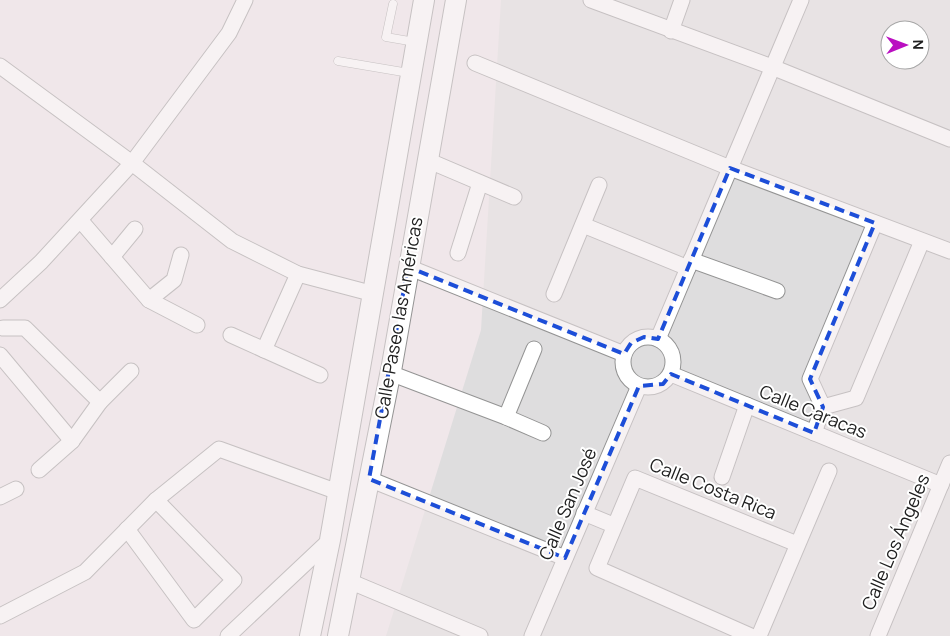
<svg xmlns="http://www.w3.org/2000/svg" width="950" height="636" font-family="Manrope,sans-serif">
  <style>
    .residential { fill: #deddde; fill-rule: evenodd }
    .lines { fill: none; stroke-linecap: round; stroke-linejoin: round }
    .service-casing { stroke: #949494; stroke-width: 9 }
    .minor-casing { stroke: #949494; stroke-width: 17 }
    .tertiary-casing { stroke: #949494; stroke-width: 22 }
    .service { stroke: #fff; stroke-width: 8 }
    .minor { stroke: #fff; stroke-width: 15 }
    .tertiary { stroke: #fff; stroke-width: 20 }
    .marked { fill: none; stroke: #1d4ed8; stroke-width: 4; stroke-dasharray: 10 6; stroke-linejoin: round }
    .labels { text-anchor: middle; stroke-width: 4; stroke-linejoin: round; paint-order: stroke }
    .street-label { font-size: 18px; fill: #202020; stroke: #fff }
  </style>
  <rect width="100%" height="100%" fill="#f0e7ea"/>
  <path class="residential" d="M501,0H950V636H386L481,330ZM890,30H920V60H890Z"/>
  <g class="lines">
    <defs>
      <g id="service">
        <path d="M393,4L386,37L415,42"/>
        <path d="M338,61L409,73"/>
      </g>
      <g id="minor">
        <path d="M591,0L772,67L950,139"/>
        <path d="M671,31L682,0"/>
        <path d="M475,63L730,168L950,251"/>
        <path d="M0,66L132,163L232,241L298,274L374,294"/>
        <path d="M427,160L514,197"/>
        <path d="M81,221L149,300L197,325"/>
        <path d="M583,225L688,268"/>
        <path d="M458,253L480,183"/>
        <path d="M112,257L135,229"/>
        <path d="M691,260L777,291"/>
        <path d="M408,267L624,354"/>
        <path d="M554,294L599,185"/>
        <path d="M0,300L41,262L132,163L229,33L245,0"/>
        <path d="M149,300L174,280L181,255"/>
        <path d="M3,328H25L100,402"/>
        <path d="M231,335L320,375"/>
        <circle cx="648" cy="362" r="25"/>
        <path d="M658,339L801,0"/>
        <path d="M264,350L298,274"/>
        <path d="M0,355L72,441"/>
        <path d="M390,373L506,417L543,433"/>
        <path d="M671,374L941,485"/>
        <path d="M823,407L856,398L922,241"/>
        <path d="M506,417L534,349"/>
        <path d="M814,433L823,407L810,379L875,223"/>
        <path d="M39,470L72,441L100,402L131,371"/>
        <path d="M722,477L747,405"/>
        <path d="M369,479L565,558"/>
        <path d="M0,497L16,489"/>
        <path d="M584,513L613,525"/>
        <path d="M127,529L194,620L234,580L156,500"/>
        <path d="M349,581L480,636"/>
        <path d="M0,616L85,572L156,500L219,449L338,492"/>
        <path d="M228,636L330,540"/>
        <path d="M532,636L639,386"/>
        <path d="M751,636L597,568L635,478L797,544"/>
        <path d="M759,636L829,471"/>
        <path d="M878,636L950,463"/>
      </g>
      <g id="tertiary">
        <path d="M310,636L330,540L424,0"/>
        <path d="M338,636L392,365L456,0"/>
      </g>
    </defs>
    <use href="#service" class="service-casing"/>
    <use href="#minor" class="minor-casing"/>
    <use href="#tertiary" class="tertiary-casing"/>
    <use href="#service" class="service"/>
    <use href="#minor" class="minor"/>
    <use href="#tertiary" class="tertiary"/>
  </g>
  <path d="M0 0H950V636H0ZM730,168L875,223L810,379L823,407L814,433L671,374L663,384L639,386L565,558L369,479L408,267L624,354L631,343L644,337L658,339Z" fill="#f0e7ea" fill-opacity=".55" fill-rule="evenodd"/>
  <path class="marked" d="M730,168L875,223L810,379L823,407L814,433L671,374L663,384L639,386L565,558L369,479L408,267L624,354L631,343L644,337L658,339Z"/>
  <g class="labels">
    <g class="street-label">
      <text transform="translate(399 318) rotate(-80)" y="6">Calle Paseo las Américas</text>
      <text transform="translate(813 412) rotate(22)" y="6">Calle Caracas</text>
      <text transform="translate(713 489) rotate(22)" y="6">Calle Costa Rica</text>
      <text transform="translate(568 504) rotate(-67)" y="6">Calle San José</text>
      <text transform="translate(896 542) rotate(-67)" y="6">Calle Los Ángeles</text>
    </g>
  </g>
  <g transform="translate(905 45) rotate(89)"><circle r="24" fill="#ffffff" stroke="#a6a6a6"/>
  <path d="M0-4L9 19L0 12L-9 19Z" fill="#ba0fc1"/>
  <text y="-8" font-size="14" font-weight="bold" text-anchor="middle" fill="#202020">N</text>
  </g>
</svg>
